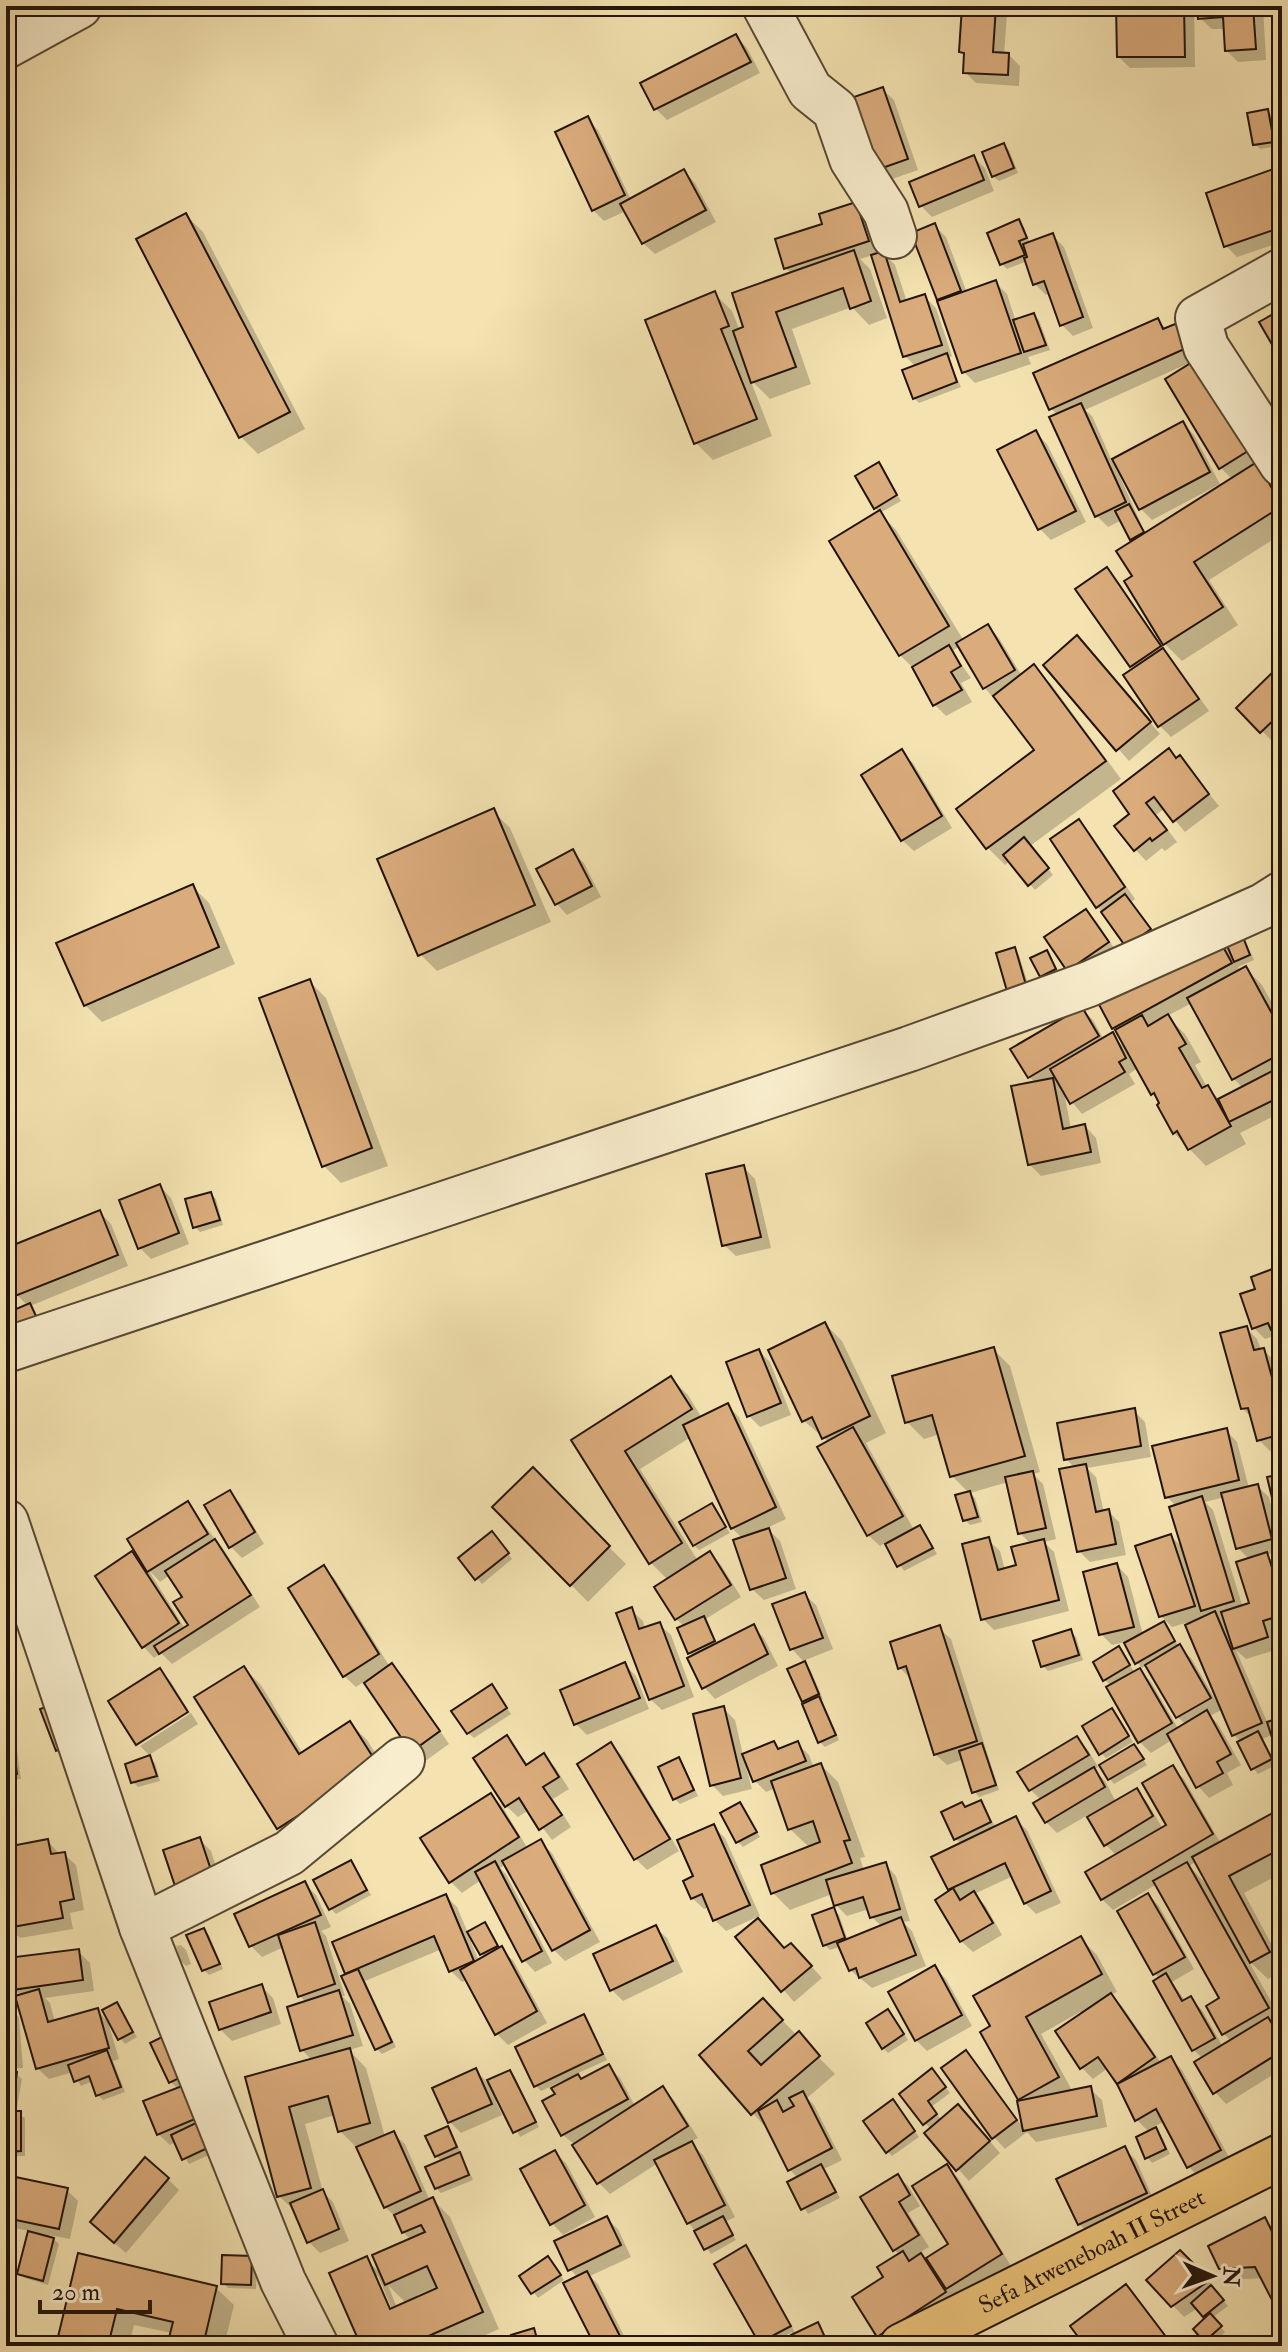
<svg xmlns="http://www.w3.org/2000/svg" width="1288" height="2352" font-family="'IM FELL Double Pica',serif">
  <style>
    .shadow { fill: #0003; fill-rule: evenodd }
    .building { fill: #daab7b; stroke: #22140b; stroke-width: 2 }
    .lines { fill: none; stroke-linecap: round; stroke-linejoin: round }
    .minor-casing { stroke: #564834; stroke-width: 48 }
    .major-casing { stroke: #22140b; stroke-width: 48 }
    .minor { stroke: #f8edcc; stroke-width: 44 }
    .major { stroke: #eac278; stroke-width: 44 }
    .labels { text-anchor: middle; stroke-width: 7; stroke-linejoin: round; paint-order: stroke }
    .street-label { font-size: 24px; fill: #22140b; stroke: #f8edcc }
  </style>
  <rect width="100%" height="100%" fill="#f4e3b1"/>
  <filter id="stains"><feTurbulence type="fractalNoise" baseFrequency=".0025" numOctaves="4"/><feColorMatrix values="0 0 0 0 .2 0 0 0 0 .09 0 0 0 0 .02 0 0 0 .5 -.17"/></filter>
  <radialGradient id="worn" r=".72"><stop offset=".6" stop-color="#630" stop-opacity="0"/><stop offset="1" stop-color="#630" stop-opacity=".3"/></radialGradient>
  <g class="shadow">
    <path d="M964,6H1032L1031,15L1007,14L1004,55H1009L1020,66L1019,86L976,83L965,72L966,56L961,52Z"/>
    <path d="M1118,6H1194L1195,67L1130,68L1119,57Z"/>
    <path d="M1199,6H1263L1266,60L1238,62L1227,51L1226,29H1212L1200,18Z"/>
    <path d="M736,36L747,48L760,73L667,120L656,109L643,84Z"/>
    <path d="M882,89L894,100L918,170L884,182Z"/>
    <path d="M1267,111L1272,116L1278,146L1260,149L1255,144Z"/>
    <path d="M587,119L598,130L631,200L684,171L695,183L716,222L655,254L643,243L626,211L604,221L593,210Z"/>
    <path d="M1004,145L1009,150L1018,173L999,181L993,176Z"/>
    <path d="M973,157L985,168L994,191L932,217L921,206Z"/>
    <path d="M1282,169V242L1237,257L1226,246Z"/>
    <path d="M856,204L867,215L880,255L884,253L895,265L907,302L925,297L936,308L952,356L948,358L961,387L919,403L914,398L916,367L905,356L873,255L860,259L870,269L887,318L869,325L852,307L792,329L811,384L770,399L750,379L772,436L713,460L696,443L715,294L732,311L740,331L792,274L786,268L824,225Z"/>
    <path d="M186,215L203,232L305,429L258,454L241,437Z"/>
    <path d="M1019,222L1024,227L1030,244L1053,236L1064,247L1093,328L1073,336L1062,325L1050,293L1046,295L1035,284L1027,261L1007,269L1002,264L989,234Z"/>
    <path d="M935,226L946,237L967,293L996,283L1007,294L1016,322L1034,315L1039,320L1050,350L1028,357L1031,364L975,383L964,372L942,302L938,298Z"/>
    <path d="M1157,320L1200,358L1085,410L1092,416L1112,461L1183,423L1194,435L1220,484L1152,520L1141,509L1119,467L1116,468L1146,535L1233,480L1221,468L1193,364L1282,496V534L1209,580L1238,625L1182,661L1161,640L1159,641L1209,711L1171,737L1160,726L1126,676L1135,669L1131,666L1106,570L1118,581L1158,640L1161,638L1134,577L1135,542L1122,520L1108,527L1097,516L1058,416L1051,408Z"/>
    <path d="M1036,433L1047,444L1086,522L1051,540L1040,529Z"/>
    <path d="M879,465L901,501L880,513L896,530L964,641L988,626L999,638L1022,676L1034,667L1051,684L1121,779L1030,846L1053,875L1035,890L1010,861L1005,865L988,848L959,810L1037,751L985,688L960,646L952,651L971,678L961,683L972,702L946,716L935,705L917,672L900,655L832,542L880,512L875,508Z"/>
    <path d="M1088,649L1160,734L1129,761L1045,665Z"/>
    <path d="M1282,666V733L1273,742L1239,708Z"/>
    <path d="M902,752L913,763L952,828L914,851L902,840L863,775Z"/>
    <path d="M1180,758L1219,806L1185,832L1165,808L1156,815L1177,842L1165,851L1162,848L1146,861L1135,849L1132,815Z"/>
    <path d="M493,811L510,828L551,922L437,971L420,954Z"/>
    <path d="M1079,822L1090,833L1135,899L1131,902L1154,935L1133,951L1097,906Z"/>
    <path d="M572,852L584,863L601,897L567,915L556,903Z"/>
    <path d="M192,886L209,903L235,964L102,1022L85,1005Z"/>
    <path d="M1086,911L1097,922L1118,954L1080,981L1047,938Z"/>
    <path d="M1215,934L1231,951L1243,935L1254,960L1238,967L1240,971L1245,968L1262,985L1282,1021V1112L1240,1133L1246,1144L1206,1166L1174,1133L1162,1104L1153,1094L1138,1068L1129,1074L1135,1084L1082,1114L1064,1092L1071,1129L1085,1126L1096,1138L1101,1163L1041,1176L1029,1164L1036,1083L1029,1077L1082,1009L1093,1020L1104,1040L1112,1035L1126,1049L1098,998ZM1192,1003L1234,1079L1243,1088L1220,1100L1207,1087L1195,1065L1201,1062L1185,1034L1167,1016Z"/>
    <path d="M1014,950L1019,955L1030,990L999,954Z"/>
    <path d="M1047,953L1060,974L1046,981L1041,976Z"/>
    <path d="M309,981L326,998L388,1166L341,1183L324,1166Z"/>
    <path d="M743,1167L755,1179L771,1248L736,1256L724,1245Z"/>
    <path d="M160,1186L171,1198L189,1244L151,1259L140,1248Z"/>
    <path d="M211,1194L216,1199L223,1225L200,1232L195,1227Z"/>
    <path d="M100,1212L111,1224L128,1266L30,1306L35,1311L43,1331L28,1306L17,1295L6,1267V1250Z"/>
    <path d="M1282,1269V1338L1279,1334L1265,1339L1254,1328L1257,1290Z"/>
    <path d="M825,1324L842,1341L886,1433L866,1443L914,1530L920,1527L925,1532L937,1554L904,1571L886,1542L880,1546L868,1535L829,1442L804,1421Z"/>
    <path d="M1246,1328L1257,1339L1261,1350H1263L1275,1361L1282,1388V1448L1270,1451L1259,1440L1253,1419L1242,1408Z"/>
    <path d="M993,1349L1010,1366L1040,1472L1033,1474L1043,1484L1056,1539L1044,1542L1054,1552L1069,1611L994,1630L983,1619L988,1540L1000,1551L1005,1570L1018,1566L1031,1544L1020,1533L1008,1482L970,1493L975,1498L982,1522L970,1525L965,1520L969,1493L952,1476L940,1434L924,1439L907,1422Z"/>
    <path d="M759,1351L770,1362L791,1415L760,1427L749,1416Z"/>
    <path d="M671,1378L688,1395L702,1418L728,1406L739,1417L786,1519L767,1528L780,1541L796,1589L764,1600L752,1589L743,1539L732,1528L691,1437L640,1469L698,1561L710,1554L721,1565L741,1597L704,1620L718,1645L753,1627L764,1638L778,1666L715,1699L704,1687L694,1657L690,1652L685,1627L676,1619L668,1580L651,1563L574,1441Z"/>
    <path d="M1134,1411L1145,1422L1151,1457L1087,1468L1096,1477L1104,1512L1108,1511L1119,1522L1126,1555L1090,1562L1079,1551L1075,1468L1066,1459Z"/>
    <path d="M1226,1430L1237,1442L1249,1488L1257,1486L1269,1497L1282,1550L1266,1555L1278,1566L1282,1579V1630L1273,1633L1278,1649L1246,1659L1236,1650L1268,1724L1282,1719V1748L1276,1743L1273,1734L1263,1739L1276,1765L1258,1774L1253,1768L1241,1742L1234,1735L1223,1709L1210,1716L1218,1724L1241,1765L1227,1773L1233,1785L1209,1798L1198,1786L1172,1740L1151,1753L1140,1742L1112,1687L1104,1679L1123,1654L1135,1673L1140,1671L1151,1682L1179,1730L1186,1725L1178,1717L1147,1665L1142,1668L1137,1662L1126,1642L1112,1645L1101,1634L1117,1565L1128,1577L1143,1635L1165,1623L1179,1647L1191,1658L1218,1704L1220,1703L1186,1623L1172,1627L1161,1616L1171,1536L1184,1549L1176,1506L1167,1497ZM1225,1497L1238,1548L1250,1560L1252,1605L1243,1608L1213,1510L1205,1502Z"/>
    <path d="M532,1470L626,1564L588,1602L495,1507Z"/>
    <path d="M229,1492L240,1503L264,1544L242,1558L230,1546Z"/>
    <path d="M188,1504L226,1553L260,1607L172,1664L161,1653L154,1658L143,1646L131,1554L145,1567ZM148,1569L160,1582L170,1575L184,1598L191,1626L185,1629Z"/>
    <path d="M712,1506L730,1533L699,1550L694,1545Z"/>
    <path d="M497,1539L512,1559L482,1584L461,1558Z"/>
    <path d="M324,1568L335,1579L390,1667L392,1665L403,1676L449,1744L424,1762L413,1750L365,1681L356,1687L344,1676Z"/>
    <path d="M804,1594L816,1605L833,1649L803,1661L792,1649Z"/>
    <path d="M631,1610L643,1621L645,1629L659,1624L671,1635L694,1697L662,1710L650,1699Z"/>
    <path d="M939,1628L951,1639L999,1790L979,1797L974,1791L964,1759L947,1765L935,1754L912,1680L900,1668Z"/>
    <path d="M1071,1632L1076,1637L1083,1660L1048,1671L1043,1666Z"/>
    <path d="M804,1664L810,1669L823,1699L820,1700L839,1740L825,1747L820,1742L803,1701Z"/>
    <path d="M625,1665L636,1676L649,1709L587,1735L576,1724Z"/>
    <path d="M244,1668L261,1685L303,1754L350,1723L367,1740L394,1782L296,1845L279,1828L197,1698Z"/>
    <path d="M159,1670L171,1682L188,1710L138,1742Z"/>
    <path d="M496,1692L511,1714L474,1738L468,1733Z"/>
    <path d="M723,1708L735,1720L743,1755L773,1743L780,1750L797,1743L809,1755L814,1768L821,1765L838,1782L865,1857L860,1858L864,1871L885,1864L896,1876L910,1921L903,1922L912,1931L926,1966L872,1988L850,1970L839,1947L830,1950L825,1945L834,1909L839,1915L848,1941L882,1927L872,1917L869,1909L847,1916L836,1905L832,1894L790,1910L773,1893L810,1848L790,1829L776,1788L766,1792L755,1781L748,1762L745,1763L752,1789L723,1796L712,1785Z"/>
    <path d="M1112,1710L1133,1742L1106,1758L1101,1753Z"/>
    <path d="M191,1713L198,1724L149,1755L140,1746Z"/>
    <path d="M11,1738L16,1743L21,1779L6,1781V1739Z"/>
    <path d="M507,1738L529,1766L543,1756L555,1767L569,1789L553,1799L571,1827L552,1840L529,1810L518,1817L506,1806Z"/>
    <path d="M1076,1739L1088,1750L1098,1767L1094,1770L1105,1781L1116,1802L1136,1790L1147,1802L1163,1829L1168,1826L1173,1768L1184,1779L1221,1844L1282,1810V1873L1244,1893L1282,1964V1971L1268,1979L1248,1960L1282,2021V2028L1278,2030L1282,2036V2069L1226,2104L1215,2092L1203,2059L1194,2050L1160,1979L1155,1974L1148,1895L1159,1906L1194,1969L1172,1982L1186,2002L1191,1998L1202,2010L1223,2047L1232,2042L1224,2034L1209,2007L1222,1999L1157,1884L1113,1910L1102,1899L1117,1856L1105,1844L1088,1815L1057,1833L1046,1822L1041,1800L1031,1790L1020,1772ZM1197,1861L1209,1887L1189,1866Z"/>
    <path d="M611,1744L622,1756L679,1851L647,1870L636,1859L579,1764Z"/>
    <path d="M1134,1746L1147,1765L1114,1784L1109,1778Z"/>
    <path d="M149,1758L155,1763L160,1781L138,1787L133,1782Z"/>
    <path d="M678,1759L683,1764L698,1796L680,1804L675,1799L660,1768Z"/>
    <path d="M491,1795L502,1806L528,1849L540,1842L552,1853L600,1942L565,1961L554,1950L506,1864L500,1868L506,1874L552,1963L535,1972L524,1960L481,1880L462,1893L451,1882Z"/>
    <path d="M981,1802L996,1828L1015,1819L1027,1830L1061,1903L1036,1914L1025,1903L1013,1876L974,1894L985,1905L1002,1935L973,1952L961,1941L951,1892L934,1858L962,1844L956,1839L966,1809Z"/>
    <path d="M740,1804L760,1837L743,1847L738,1842Z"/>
    <path d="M714,1827L725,1838L760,1916L726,1931L715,1920L709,1907L704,1909L692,1898L695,1877Z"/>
    <path d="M199,1839L211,1851L224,1891L190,1902Z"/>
    <path d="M48,1841L60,1855L64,1854L76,1865L84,1910L70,1913L73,1929L20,1938L8,1927L6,1914V1849Z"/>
    <path d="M351,1862L371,1895L336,1914L331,1909Z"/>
    <path d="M305,1884L316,1895L331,1927L321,1931L326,1936L345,1996H342L350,2004L363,2046L349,2050L366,2068L385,2137L393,2133L405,2144L430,2201L433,2200L450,2217L499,2329L461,2346H363L366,2259L382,2275L411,2240L403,2232L398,2219L385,2207L357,2148L340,2131L335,2115L305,2124L323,2192L333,2202L349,2241L320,2253L309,2242L297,2213L279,2196L247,2079L313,2061L302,2050L307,2003L300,1996L284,1947L262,1957L251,1946L237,1915ZM373,2276H378L396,2318L392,2319ZM388,2285L407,2304L397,2308ZM438,2286L440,2289L418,2299L417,2295Z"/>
    <path d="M446,1896L457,1907L468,1933L484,1924L489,1929L500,1950L513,1960L547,2023L508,2045L497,2034L467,1980L462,1982L451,1971L442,1949L365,1981L396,2047L382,2054L377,2049L347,1973ZM474,1941L485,1958L479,1961L471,1942Z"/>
    <path d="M655,1927L667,1938L683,1972L623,2001L612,1990Z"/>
    <path d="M204,1930L209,1935L223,1969L209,1975L204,1970Z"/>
    <path d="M738,1937L802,1956L822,1978L794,2002Z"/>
    <path d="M1080,1938L1097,1955L1117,1992L1110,1995L1122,2006L1161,2063L1170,2058L1182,2070L1231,2161L1200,2178L1189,2167L1165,2121L1153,2127L1161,2135L1170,2154L1152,2163L1147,2157L1150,2133L1136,2119L1108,2068L1093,2079L1082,2068L1080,2012L1041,2034L1073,2092L1090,2089L1102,2100L1107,2127L1036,2142L1027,2132L1005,2149L994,2137L966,2053L977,2064L1024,2129L1023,2102L983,2032L992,2027Z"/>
    <path d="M181,1945L186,1950L191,1964L186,1966L181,1961L176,1946Z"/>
    <path d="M78,1951L90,1963L94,1991L45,1998L50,2003L55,2022L97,2010L108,2022L119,2059L113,2061L125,2092L103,2100L98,2095L93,2081L81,2086L73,2072L49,2079L37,2068L21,1996L14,1989Z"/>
    <path d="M935,1968L946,1979L972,2026L927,2051L916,2040Z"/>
    <path d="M261,1986L273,1998L281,2024L232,2041L220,2029Z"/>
    <path d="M117,2005L137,2037L125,2044L120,2038Z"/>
    <path d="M6,2006L19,2017L23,2068L6,2069Z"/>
    <path d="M583,2017L588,2022L607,2060L576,2074L582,2081L609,2067L620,2078L635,2106L663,2089L674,2100L698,2138L690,2142L703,2155L735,2217L725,2222L736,2240L711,2254L689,2223L658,2163L610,2194L599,2183L575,2145L563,2135L558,2095L563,2084L562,2081L541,2091L536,2086Z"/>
    <path d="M893,2017L908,2040L888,2053L883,2048Z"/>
    <path d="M780,2018L835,2074L807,2098L814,2105L842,2160L824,2169L840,2198L808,2214L789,2183L798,2178L790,2170L769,2131L701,2055Z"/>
    <path d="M153,2044L197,2076L179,2085L193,2099L218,2151L189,2164L176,2142L170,2145L158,2134L178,2089L171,2082Z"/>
    <path d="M475,2070L488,2083L510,2072L515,2077L539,2127L520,2137L500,2101L496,2102L502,2115L461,2133L450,2122Z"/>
    <path d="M6,2072L16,2074L22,2079L16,2113L25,2118V2156H6Z"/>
    <path d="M937,2076L950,2093L931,2107L942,2121L969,2117L1000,2153L969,2181L927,2134L931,2130L902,2094Z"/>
    <path d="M897,2107L919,2137L892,2156L887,2151Z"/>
    <path d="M447,2128L452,2133L461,2153L458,2154L464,2160L473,2180L441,2193L436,2188L442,2162L436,2156Z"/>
    <path d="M1124,2149L1136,2160L1156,2205L1091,2235L1079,2224Z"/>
    <path d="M554,2152L566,2163L595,2217L563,2235L552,2223Z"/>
    <path d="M946,2167L958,2178L1011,2266L889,2346L879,2335L886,2278L900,2255L895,2250L898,2176L909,2187L920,2206L908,2213L929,2247L919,2253L926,2260L951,2244Z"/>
    <path d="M6,2177L67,2190L78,2201L70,2239L49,2235L59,2244L48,2285L25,2278L20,2273L30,2231L13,2228L6,2256Z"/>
    <path d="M168,2179L179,2190L126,2253L103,2233Z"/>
    <path d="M606,2218L618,2229L631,2257L590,2276L598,2284L629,2346H597L578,2278L570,2269Z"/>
    <path d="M1265,2220L1276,2231L1282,2243V2307L1274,2299L1263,2278L1232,2280L1221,2268Z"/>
    <path d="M746,2248L796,2334L817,2325L830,2346H799L792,2332L768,2346L760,2342Z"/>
    <path d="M1180,2253L1220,2293L1218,2294L1228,2306L1212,2318L1225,2332L1211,2346L1196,2329L1207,2318L1198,2308L1184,2317L1149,2281Z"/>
    <path d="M79,2255L216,2288L234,2305L224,2346H169L172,2333L134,2325L129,2346H70L60,2336Z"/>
    <path d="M252,2258L257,2263L256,2289L228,2288L223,2283Z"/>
    <path d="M553,2264L564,2280L538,2298L522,2276Z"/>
    <path d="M1232,2338L1241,2346H1225Z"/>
    <path d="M248,2341L252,2346H227V2342Z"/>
  </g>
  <g class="building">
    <path d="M962,6H996L993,52L1009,53L1008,75L963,73L964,53L959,52Z"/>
    <path d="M1116,6H1184L1185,57H1117Z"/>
    <path d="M1197,6H1253L1256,49L1225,51L1223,17L1198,19Z"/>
    <path d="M736,34L751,62L654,110L640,83Z"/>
    <path d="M883,87L908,159L871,172L845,100Z"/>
    <path d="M1268,109L1274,142L1253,145L1247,113Z"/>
    <path d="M588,116L625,195L592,211L555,132Z"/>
    <path d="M1004,143L1014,168L992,177L982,152Z"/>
    <path d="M974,155L984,180L919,207L909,182Z"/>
    <path d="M1282,166V227L1224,247L1206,193Z"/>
    <path d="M684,169L706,210L642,244L620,204Z"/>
    <path d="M856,202L869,241L784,269L775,239L822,224L819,214Z"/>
    <path d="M186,213L290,412L239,438L136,239Z"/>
    <path d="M1019,219L1027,238L1019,241L1025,255L1000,265L987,233Z"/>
    <path d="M935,223L961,291L937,300L911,233Z"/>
    <path d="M1053,233L1083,317L1060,326L1044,281L1033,285L1024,258L1027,257L1023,244Z"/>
    <path d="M854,250L871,301L850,309L843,288L776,312L796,367L751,383L733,331L743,327L732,293Z"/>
    <path d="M884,251L900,302L925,294L942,345L903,357L871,255Z"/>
    <path d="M996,280L1021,353L962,373L937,301Z"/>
    <path d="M715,291L729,326L721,329L757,419L694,444L645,320Z"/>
    <path d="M1282,309V362L1259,322Z"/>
    <path d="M1034,313L1046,345L1024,352L1013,320Z"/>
    <path d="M1158,318L1163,329L1180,322L1191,346L1049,410L1033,373Z"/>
    <path d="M947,353L957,382L913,399L902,370Z"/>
    <path d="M1194,361L1248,451L1219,469L1165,379Z"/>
    <path d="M1081,403L1126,502L1095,517L1049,417Z"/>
    <path d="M1183,421L1210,472L1139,510L1112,459Z"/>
    <path d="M1036,430L1076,511L1038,530L997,450Z"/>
    <path d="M879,462L897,495L874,509L855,476Z"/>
    <path d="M1257,462L1282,506L1194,562L1223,607L1163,645L1124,581L1132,576L1116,551Z"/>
    <path d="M1129,504L1144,532L1130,540L1115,511Z"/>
    <path d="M880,510L949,626L899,656L829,541Z"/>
    <path d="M1107,567L1161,646L1130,667L1075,589Z"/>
    <path d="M988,624L1015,670L983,689L956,643Z"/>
    <path d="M1077,635L1151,722L1116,751L1043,665Z"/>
    <path d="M949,645L961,666L951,672L962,690L933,706L912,667Z"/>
    <path d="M1163,648L1199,699L1158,727L1123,675Z"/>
    <path d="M1282,663V712L1260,733L1236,708Z"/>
    <path d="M1034,664L1106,761L986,849L956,809L1034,750L993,696Z"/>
    <path d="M1169,748L1176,758L1180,755L1209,794L1173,822L1154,797L1146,803L1167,830L1152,841L1150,838L1134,851L1114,826L1129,814L1113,791Z"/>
    <path d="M902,749L942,816L901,841L861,775Z"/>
    <path d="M494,808L535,905L418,956L377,859Z"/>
    <path d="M1079,819L1125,887L1096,908L1050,839Z"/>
    <path d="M1024,837L1049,868L1028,886L1003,855Z"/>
    <path d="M573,849L592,886L555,905L536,869Z"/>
    <path d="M193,884L219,947L84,1006L56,943Z"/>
    <path d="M1125,894L1151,929L1126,947L1101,912Z"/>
    <path d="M1086,909L1109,942L1067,971L1044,937Z"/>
    <path d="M1239,927L1250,955L1234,962L1222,934Z"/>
    <path d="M1215,932L1232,963L1112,1029L1095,997Z"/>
    <path d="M1015,947L1026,985L1007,991L996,953Z"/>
    <path d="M1047,950L1056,969L1040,977L1030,958Z"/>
    <path d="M1246,966L1282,1032V1053L1232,1080L1187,998Z"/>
    <path d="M310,979L372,1148L322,1167L259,998Z"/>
    <path d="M1082,1007L1099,1036L1028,1078L1010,1049Z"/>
    <path d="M1168,1014L1186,1044L1179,1048L1202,1088L1208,1085L1231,1126L1188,1150L1177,1131L1173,1134L1157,1105L1159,1103L1154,1093L1151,1095L1115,1030L1142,1015L1148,1026Z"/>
    <path d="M1113,1032L1126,1058L1119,1062L1125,1072L1070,1104L1050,1069Z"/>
    <path d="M1274,1070L1282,1086V1096L1229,1122L1218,1099Z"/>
    <path d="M1053,1078L1063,1129L1085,1124L1091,1152L1028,1165L1011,1086Z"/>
    <path d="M744,1165L761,1237L722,1246L706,1174Z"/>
    <path d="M160,1184L179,1233L138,1249L119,1200Z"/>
    <path d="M211,1192L220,1220L193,1228L185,1199Z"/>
    <path d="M100,1210L118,1255L15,1296L6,1273V1248Z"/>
    <path d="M1275,1268H1282V1326L1271,1330L1268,1323L1252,1329L1240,1294L1255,1289L1251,1277Z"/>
    <path d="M30,1303L40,1325L18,1335L9,1312Z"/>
    <path d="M825,1322L870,1416L822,1439L812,1417L802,1422L768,1350Z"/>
    <path d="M1247,1326L1254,1350L1264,1348L1282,1414V1434L1257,1441L1248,1408L1241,1409L1220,1333Z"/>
    <path d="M994,1347L1025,1456L950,1477L932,1415L905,1423L892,1376Z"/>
    <path d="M759,1349L781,1403L747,1417L726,1362Z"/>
    <path d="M671,1376L692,1409L625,1451L682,1543L649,1564L571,1440Z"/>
    <path d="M728,1403L776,1507L731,1529L683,1425Z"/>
    <path d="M1135,1408L1141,1446L1064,1460L1057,1423Z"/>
    <path d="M853,1427L903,1516L867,1536L817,1447Z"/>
    <path d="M1227,1428L1239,1480L1165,1498L1152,1446Z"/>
    <path d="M1086,1464L1096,1512L1109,1509L1116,1544L1077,1552L1059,1469Z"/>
    <path d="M533,1467L610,1546L570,1586L492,1507Z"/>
    <path d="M1033,1471L1046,1528L1018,1534L1005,1477Z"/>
    <path d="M1282,1474V1539L1267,1477Z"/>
    <path d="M1258,1484L1272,1539L1236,1549L1221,1493Z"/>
    <path d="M230,1490L255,1532L229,1548L204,1505Z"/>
    <path d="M970,1491L978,1517L963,1521L955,1495Z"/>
    <path d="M1202,1496L1234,1601L1201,1611L1169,1507Z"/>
    <path d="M188,1501L208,1534L147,1572L127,1539Z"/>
    <path d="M712,1503L726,1527L693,1546L679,1522Z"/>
    <path d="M920,1525L933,1548L897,1567L885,1544Z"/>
    <path d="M769,1528L786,1578L750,1590L733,1540Z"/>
    <path d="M492,1531L509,1553L475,1580L458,1558Z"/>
    <path d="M1171,1534L1195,1606L1159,1617L1135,1546Z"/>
    <path d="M989,1537L998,1570L1016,1565L1011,1547L1044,1539L1059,1600L981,1620L962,1544Z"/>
    <path d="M215,1539L251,1595L159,1654L154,1646L188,1625L173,1602L182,1597L165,1571Z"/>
    <path d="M132,1551L179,1623L142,1648L95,1576Z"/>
    <path d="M710,1551L731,1585L675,1620L654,1587Z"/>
    <path d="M1267,1552L1282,1599V1615L1263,1621L1268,1637L1233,1649L1221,1612L1249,1603L1236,1562Z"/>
    <path d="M1117,1563L1134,1627L1099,1635L1083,1572Z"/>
    <path d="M324,1565L379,1654L343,1677L288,1588Z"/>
    <path d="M805,1592L823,1638L790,1650L772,1604Z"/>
    <path d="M632,1607L639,1629L660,1622L684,1686L649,1700L616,1613Z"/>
    <path d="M1215,1611L1262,1723L1232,1736L1185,1625Z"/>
    <path d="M704,1616L715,1641L688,1654L677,1628Z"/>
    <path d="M1164,1621L1175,1641L1135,1664L1124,1643Z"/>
    <path d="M754,1624L768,1654L702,1689L687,1658Z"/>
    <path d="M940,1625L977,1741L934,1755L906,1666L898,1669L890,1642Z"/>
    <path d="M1071,1629L1079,1655L1041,1667L1033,1641Z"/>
    <path d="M1180,1644L1211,1698L1176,1718L1145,1665Z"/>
    <path d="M1119,1646L1130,1665L1103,1681L1093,1662Z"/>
    <path d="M805,1661L819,1694L802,1702L787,1669Z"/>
    <path d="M625,1662L640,1698L574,1725L560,1690Z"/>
    <path d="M392,1663L440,1731L411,1752L364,1683Z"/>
    <path d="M244,1666L299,1754L350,1721L378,1765L277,1829L194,1697Z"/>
    <path d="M160,1668L188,1712L136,1745L108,1701Z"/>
    <path d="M1140,1668L1172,1723L1138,1743L1106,1687Z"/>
    <path d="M492,1684L507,1708L467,1734L451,1711Z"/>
    <path d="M819,1696L836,1735L818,1743L802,1704Z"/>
    <path d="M51,1705L67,1746L56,1751L40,1709Z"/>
    <path d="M724,1706L741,1778L710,1786L693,1714Z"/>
    <path d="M1112,1708L1129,1736L1099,1755L1082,1726Z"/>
    <path d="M1207,1710L1231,1754L1217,1762L1223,1773L1196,1788L1167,1734Z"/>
    <path d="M1282,1717V1742L1274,1744L1267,1722Z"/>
    <path d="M1258,1731L1272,1759L1251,1770L1237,1742Z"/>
    <path d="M507,1735L526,1765L544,1753L559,1777L543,1787L562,1815L539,1830L519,1798L505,1807L473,1758Z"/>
    <path d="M12,1736L17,1774L6,1776V1737Z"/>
    <path d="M1077,1736L1089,1755L1029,1791L1017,1772Z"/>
    <path d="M774,1741L778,1749L798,1741L806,1761L753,1782L742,1754Z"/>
    <path d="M611,1742L670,1839L634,1860L577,1764Z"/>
    <path d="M982,1743L996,1785L972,1793L959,1751Z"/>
    <path d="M1134,1744L1144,1759L1108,1780L1099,1765Z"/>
    <path d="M150,1755L157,1776L131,1783L125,1764Z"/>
    <path d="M679,1757L694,1790L673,1800L658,1767Z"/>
    <path d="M821,1763L850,1840L844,1841L852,1863L771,1894L761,1865L820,1842L813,1821L788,1830L771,1781Z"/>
    <path d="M1173,1765L1213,1834L1101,1900L1085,1872L1166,1825L1142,1783Z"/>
    <path d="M1094,1767L1105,1787L1045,1823L1033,1803Z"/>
    <path d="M1137,1788L1153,1816L1104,1846L1087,1817Z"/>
    <path d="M491,1793L519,1837L449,1883L420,1838Z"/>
    <path d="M981,1800L991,1822L954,1840L941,1812L962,1802L965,1807Z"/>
    <path d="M740,1802L757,1832L736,1843L720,1813Z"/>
    <path d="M1282,1808V1848L1229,1876L1270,1952L1250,1963L1192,1857Z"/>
    <path d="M1016,1816L1051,1891L1024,1904L1005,1863L948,1890L931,1857Z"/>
    <path d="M714,1824L750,1905L713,1921L702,1894L691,1899L683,1881L693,1876L677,1840Z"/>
    <path d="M200,1837L214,1879L177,1892L163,1850Z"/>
    <path d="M48,1839L51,1854L65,1852L74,1899L60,1902L63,1918L7,1928L6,1847Z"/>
    <path d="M541,1839L590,1930L552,1951L502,1861Z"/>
    <path d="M351,1860L367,1890L329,1910L313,1880Z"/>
    <path d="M495,1861L542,1951L522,1962L475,1872Z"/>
    <path d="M886,1862L900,1909L870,1918L863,1897L834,1906L826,1880Z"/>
    <path d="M1187,1862L1269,2008L1222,2035L1206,2006L1219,1998L1153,1881Z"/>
    <path d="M305,1881L321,1915L249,1947L234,1914Z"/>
    <path d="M953,1888L960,1900L974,1891L993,1923L960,1942L935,1900Z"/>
    <path d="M1148,1893L1185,1957L1153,1975L1117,1911Z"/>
    <path d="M446,1894L474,1961L449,1972L434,1936L345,1974L332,1942Z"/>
    <path d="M834,1907L845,1938L823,1946L812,1915Z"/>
    <path d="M901,1917L916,1955L859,1978L856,1968L849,1971L837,1943Z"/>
    <path d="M758,1918L784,1948L791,1943L812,1966L781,1992L735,1937Z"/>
    <path d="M315,1922L335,1984L298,1997L278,1935Z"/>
    <path d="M485,1922L498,1946L480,1955L467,1932Z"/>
    <path d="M656,1925L673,1961L610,1991L593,1954Z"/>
    <path d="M204,1928L220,1964L202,1971L186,1935Z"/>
    <path d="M1081,1936L1102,1974L1026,2017L1059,2077L1018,2100L980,2032L990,2026L973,1996Z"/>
    <path d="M502,1946L537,2011L495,2035L460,1970Z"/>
    <path d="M79,1949L83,1980L12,1990L7,1958Z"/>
    <path d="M935,1965L962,2015L915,2041L888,1992Z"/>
    <path d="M358,1969L392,2042L375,2050L341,1976Z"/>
    <path d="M1166,1973L1182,2001L1191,1996L1215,2038L1192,2051L1153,1981Z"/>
    <path d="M262,1984L271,2012L219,2030L209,2002Z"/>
    <path d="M39,1989L48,2022L98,2008L109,2048L36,2069L15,1996Z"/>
    <path d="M339,1990L353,2035L300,2051L287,2007Z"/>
    <path d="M1111,1993L1155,2057L1117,2084L1098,2057L1080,2069L1055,2031Z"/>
    <path d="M763,1998L783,2020L748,2051L761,2065L799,2031L820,2056L751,2115L699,2055Z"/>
    <path d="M117,2002L133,2032L118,2040L102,2010Z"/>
    <path d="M6,2004H9L12,2058H6Z"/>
    <path d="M888,2009L904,2034L882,2049L866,2023Z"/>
    <path d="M584,2014L603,2054L534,2087L515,2047Z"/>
    <path d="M1268,2017L1282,2040V2051L1213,2094L1194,2062Z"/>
    <path d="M174,2031L194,2071L169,2083L150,2043Z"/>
    <path d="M350,2048L370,2123L338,2132L328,2096L289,2107L311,2188L277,2197L245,2077Z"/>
    <path d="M107,2050L121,2087L96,2096L89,2076L74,2082L68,2065Z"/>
    <path d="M966,2050L1017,2120L992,2139L941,2068Z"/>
    <path d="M1171,2056L1221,2150L1187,2168L1156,2109L1135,2121L1117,2084Z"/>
    <path d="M609,2064L628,2099L561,2136L542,2101L555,2094L551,2088L578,2074L581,2079Z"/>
    <path d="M476,2068L492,2104L448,2123L432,2088Z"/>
    <path d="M932,2068L946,2087L928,2101L937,2114L923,2125L899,2094Z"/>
    <path d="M6,2070L17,2072L12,2108L6,2107Z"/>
    <path d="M510,2070L536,2122L513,2133L487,2080Z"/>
    <path d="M182,2086L195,2119L157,2135L143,2101Z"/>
    <path d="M663,2086L688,2126L597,2184L572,2145Z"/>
    <path d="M1091,2086L1097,2116L1023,2131L1017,2101Z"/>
    <path d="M803,2091L832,2148L788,2171L758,2111L777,2100L783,2112L794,2106L789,2098Z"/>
    <path d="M893,2099L915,2131L886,2153L863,2121Z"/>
    <path d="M958,2104L990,2141L956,2171L924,2133Z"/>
    <path d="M6,2111H21V2151L6,2152Z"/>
    <path d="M202,2120L214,2145L182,2160L171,2135Z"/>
    <path d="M448,2126L457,2147L435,2157L425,2136Z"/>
    <path d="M1156,2127L1166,2149L1145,2159L1136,2137Z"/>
    <path d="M394,2131L421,2191L384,2208L356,2147Z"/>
    <path d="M692,2141L725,2205L687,2224L654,2160Z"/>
    <path d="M1125,2146L1147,2193L1078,2225L1056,2179Z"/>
    <path d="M555,2150L585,2205L550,2225L520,2169Z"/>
    <path d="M460,2152L469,2175L435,2189L425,2167Z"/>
    <path d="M145,2157L169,2178L114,2243L90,2222Z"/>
    <path d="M821,2164L836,2192L801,2210L787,2182Z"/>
    <path d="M947,2164L1002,2254L946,2289L926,2258L948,2244L912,2186Z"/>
    <path d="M898,2174L910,2195L899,2202L919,2235L893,2251L860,2197Z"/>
    <path d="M6,2175L68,2188L59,2229L6,2218Z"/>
    <path d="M323,2189L339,2229L307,2243L290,2203Z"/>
    <path d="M433,2197L483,2312L406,2346H361L329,2273L367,2256L390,2309L437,2288L427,2266L385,2285L372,2255L425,2232L421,2225L402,2233L394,2215Z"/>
    <path d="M607,2216L621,2245L568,2271L554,2241Z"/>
    <path d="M723,2216L733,2235L704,2250L694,2231Z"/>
    <path d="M1265,2217L1282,2252V2295L1272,2300L1255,2267L1219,2269L1208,2246Z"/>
    <path d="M28,2231L54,2238L43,2281L17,2274Z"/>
    <path d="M746,2245L791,2326L759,2343L714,2264Z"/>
    <path d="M1180,2250L1210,2280L1171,2307L1146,2280Z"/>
    <path d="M903,2251L909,2261L921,2253L946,2292L877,2337L852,2297L883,2277L877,2267Z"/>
    <path d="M78,2253L217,2286L203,2346H167L173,2322L117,2309L108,2346H95L58,2337Z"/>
    <path d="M222,2255L252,2256L251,2285L221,2284Z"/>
    <path d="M548,2256L561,2275L531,2294L519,2276Z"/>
    <path d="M587,2271L625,2346H595L563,2283Z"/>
    <path d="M1126,2284L1173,2346H1085L1070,2326Z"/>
    <path d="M1211,2285L1224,2300L1203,2317L1191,2303Z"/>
    <path d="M1210,2313L1222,2326L1204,2342L1193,2329Z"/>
    <path d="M818,2322L829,2346H796L791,2335Z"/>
    <path d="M534,2328L539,2346H514L511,2335Z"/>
  </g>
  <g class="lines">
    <defs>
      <g id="minor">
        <path d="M765,6L810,90L835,110L852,159L886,212L894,236"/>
        <path d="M6,46L79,6"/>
        <path d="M1282,271L1198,318L1206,347L1282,464"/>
        <path d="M6,1350L909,1049L1089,984L1263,906L1282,894"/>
        <path d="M6,1522L142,1927L283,2281L316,2346"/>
        <path d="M142,1927L289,1853L402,1760"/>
      </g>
      <g id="major">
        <path id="s1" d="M902,2346L1282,2156"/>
      </g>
    </defs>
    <use href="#minor" class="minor-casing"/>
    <use href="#major" class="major-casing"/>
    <use href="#minor" class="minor"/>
    <use href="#major" class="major"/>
  </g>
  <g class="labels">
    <g class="street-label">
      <text dy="8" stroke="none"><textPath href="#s1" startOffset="212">Sefa Atweneboah II Street</textPath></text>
    </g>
  </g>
  <rect width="1288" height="2352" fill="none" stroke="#f4e3b1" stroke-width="32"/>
  <rect x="8" y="8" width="1272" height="2336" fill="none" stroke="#22140b" stroke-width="4"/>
  <rect x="16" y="16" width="1256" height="2320" fill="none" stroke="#22140b" stroke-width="2"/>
  <g transform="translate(1212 2276) rotate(92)" stroke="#f8edcc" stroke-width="6" paint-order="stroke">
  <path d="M0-6L14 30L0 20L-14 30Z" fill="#22140b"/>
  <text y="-12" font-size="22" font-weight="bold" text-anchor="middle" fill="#22140b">N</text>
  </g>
  <path d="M40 2300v12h110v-12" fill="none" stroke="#22140b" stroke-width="4"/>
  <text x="52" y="2300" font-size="24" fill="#22140b" stroke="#f8edcc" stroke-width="6" paint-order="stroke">20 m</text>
  <rect width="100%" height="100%" filter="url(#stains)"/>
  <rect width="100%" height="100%" fill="url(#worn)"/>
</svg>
